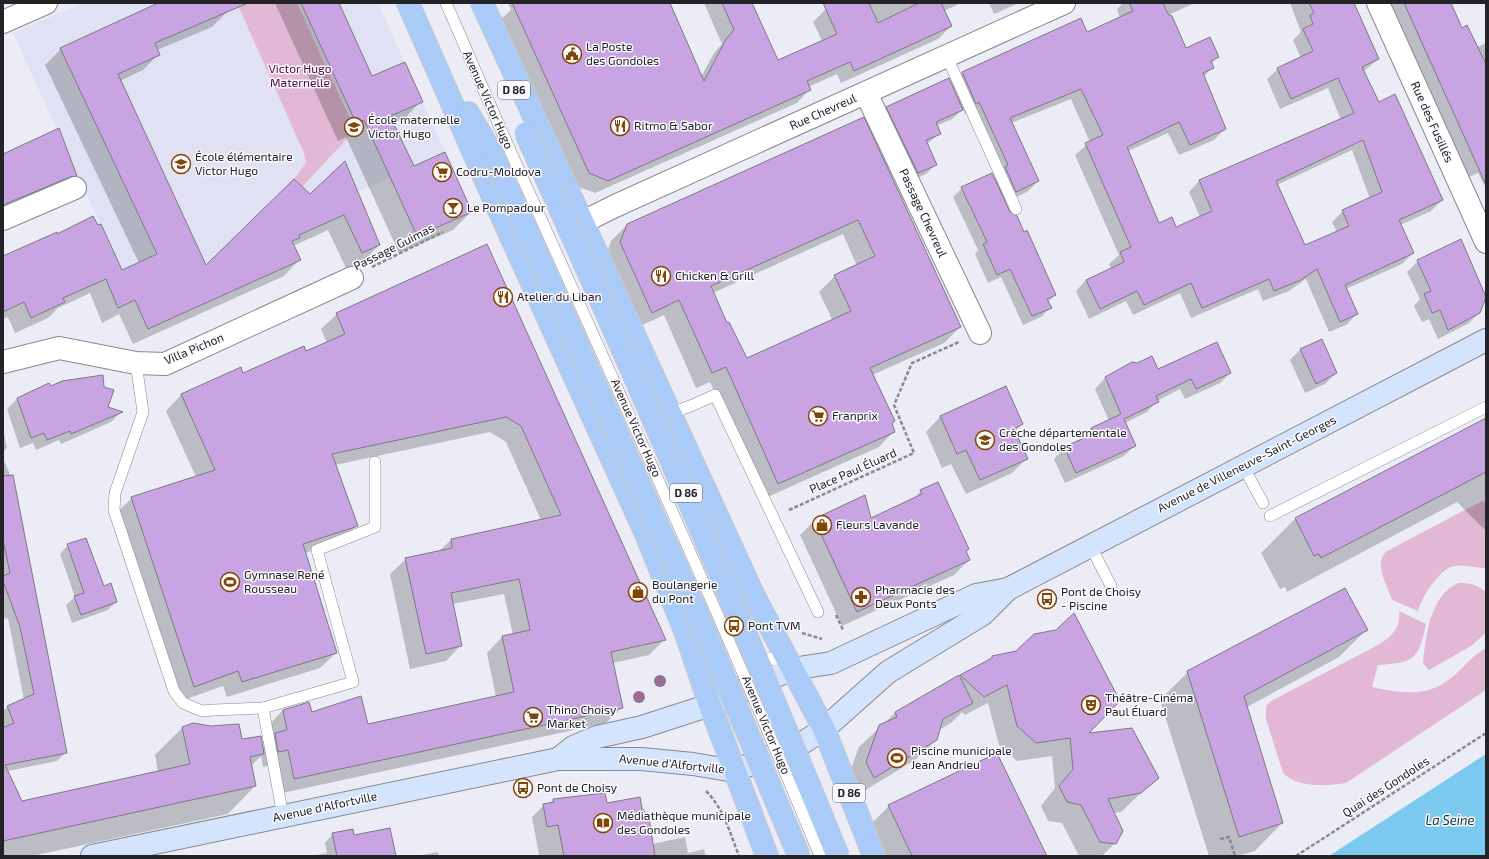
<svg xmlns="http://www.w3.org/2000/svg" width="1489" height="859" font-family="'Exo 2',sans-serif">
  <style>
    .built { fill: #e0e1f3 }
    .green { fill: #e2b8d4 }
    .water { fill: #7bc9ef }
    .shadow { fill: #0003; fill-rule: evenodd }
    .building { fill: #c9a4e2; stroke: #7d7881; fill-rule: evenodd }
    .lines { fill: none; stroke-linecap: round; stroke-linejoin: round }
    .service-casing { stroke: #888892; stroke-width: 12 }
    .minor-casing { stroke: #888892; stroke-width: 24 }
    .secondary-casing { stroke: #888892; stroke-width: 24 }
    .primary-casing { stroke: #cacacb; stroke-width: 24 }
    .path { stroke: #898990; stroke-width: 2.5; stroke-dasharray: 4 2; stroke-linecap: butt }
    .service { stroke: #fff; stroke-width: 11 }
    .minor { stroke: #fff; stroke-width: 22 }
    .secondary { stroke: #d4e4fc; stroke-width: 22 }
    .primary { stroke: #aacaf8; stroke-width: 22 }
    .service-bridge-casing { stroke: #888892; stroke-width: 12; stroke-linecap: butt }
    .primary-bridge-casing { stroke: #cacacb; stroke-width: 24; stroke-linecap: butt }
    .service-bridge { stroke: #fff; stroke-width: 11 }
    .primary-bridge { stroke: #aacaf8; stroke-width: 22 }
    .tree { fill: #976e94 }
    .labels { text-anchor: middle; stroke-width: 3; stroke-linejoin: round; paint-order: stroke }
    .shield { fill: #fafafe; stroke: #646468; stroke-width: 1 }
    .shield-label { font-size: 11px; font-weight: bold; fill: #232327 }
    .poi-label { font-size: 12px; fill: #232327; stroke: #fafafe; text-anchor: start }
    .park-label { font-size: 12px; fill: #520643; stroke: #fafafe }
    .street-label { font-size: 12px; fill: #232327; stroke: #fafafe }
    .water-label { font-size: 13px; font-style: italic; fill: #0e3242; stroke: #fafafe }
  </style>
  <rect width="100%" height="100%" fill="#ececf7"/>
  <path class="built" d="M83,3H378L445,152L293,222L300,238L292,241L301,260L148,329L13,33Z"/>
  <g class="green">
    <path d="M237,3H297L355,130L302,187L294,179L306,163L304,153Z"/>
    <path d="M1482,501L1486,502V568C1475,568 1465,564 1454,566C1440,568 1421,598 1418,611L1392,600C1387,585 1373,563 1387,551Z"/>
    <path d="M1458,583C1470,583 1478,584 1486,593V633L1471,646L1429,670L1423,663C1426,635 1430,596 1458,583Z"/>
    <path d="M1399,611L1426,624C1419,659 1414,663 1378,665L1372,687C1400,693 1427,698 1451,678C1463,669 1472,655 1486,648V690L1346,783C1326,786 1298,788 1283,773L1266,719V706L1271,701L1378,645C1392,636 1401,629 1399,611Z"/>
  </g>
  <path class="water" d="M1486,754V856H1329Z"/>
  <g class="shadow">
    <path d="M160,3H224L228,11L212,27L157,50L159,54L143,70L120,81L205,267L310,196L344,163L379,245L364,261L346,268L328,230L293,246L299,260L284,276L133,344L119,314L102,323L90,293L58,308L48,318L15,333L8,317L3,319V257L57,235L121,272L139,263L45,65L61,49Z"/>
    <path d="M275,3H337L372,77L421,101L404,119L393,124L413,168L471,212L453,230L399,253L346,137L338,141Z"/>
    <path d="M508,3H669L701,77L714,53L722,44L704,3H753L751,5L777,62L822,41L813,22L826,9L839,3H961L944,11L951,26L938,39L841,83L837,74L808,87L809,90L797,103L595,193L576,186L501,19L511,10Z"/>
    <path d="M989,3H1019L994,14Z"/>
    <path d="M1123,3H1195L1170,14L1186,50L1217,57L1211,64L1212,68L1203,77L1225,129L1214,140L1179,155L1168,133L1128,151L1159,224L1175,229L1200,217L1189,192L1199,181L1341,120L1328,88L1280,109L1267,79L1278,69L1301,58L1293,40L1301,32L1290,3H1353L1378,59L1363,72L1378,103L1442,200L1431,211L1400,225L1413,253L1402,264L1346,289L1357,314L1346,325L1329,332L1306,279L1289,291L1263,301L1258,289L1191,318L1180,293L1133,315L1126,301L1089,319L1076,291L1086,280L1111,269L1109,264L1119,255L1075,155L1090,142L1071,99L1011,123L1038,181L1027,192L1004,203L1055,295L1048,302L1050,308L1041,317L1023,325L1001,277L988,283L975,254L978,250L953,197L962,188L994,179L997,176L968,112L965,114L963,109L952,119L936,126L939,134L927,144L936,164L926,174L908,182L877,117L887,108L951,85L962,73L1081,20L1087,33L1120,18L1117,9ZM1352,150L1370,199L1343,211L1332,222L1337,232L1305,246L1277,185Z"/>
    <path d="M1384,3H1450L1461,29L1477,47L1486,43V188L1478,173L1464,179Z"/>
    <path d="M863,119L960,327L944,343L872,375L894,431L879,447L763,499L710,382L696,388L664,315L636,328L605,259L611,241L627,225ZM843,234L857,266L835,276L819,292L833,321L747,359L726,324L713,293Z"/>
    <path d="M3,155L76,175L60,191L3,213Z"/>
    <path d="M1461,240L1485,295L1479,313L1469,323L1438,339L1429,319L1422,322L1414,306L1420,299L1407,272L1418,261Z"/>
    <path d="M487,246L664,640L649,655L613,663L622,707L606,723L278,794L272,765L263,767L261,756L251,766L255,786L228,814L32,856H3V780L22,802L158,772L155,755L182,728L241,740L262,747L271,739L268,726L283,710L311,713L367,725L496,697L487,653L502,637L513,635L504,594L452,604L461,645L446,661L410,669L390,574L406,559L439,551L451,540L541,520L506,442L490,432L335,465L357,525L342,541L305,553L336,653L320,668L227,697L223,686L178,702L116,513L132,498L196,477L166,411L181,395L240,369L242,374L327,343L321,329L337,314Z"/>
    <path d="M1301,349L1336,373L1325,384L1305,393L1290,360Z"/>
    <path d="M1132,363L1158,370L1230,373L1220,383L1185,399L1180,389L1157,401L1147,412L1125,423L1135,445L1124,456L1065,483L1054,459L1065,448L1081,441L1091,429L1109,421L1095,389L1105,378Z"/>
    <path d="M49,385L50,388L121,412L111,422L61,444L59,440L36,450L33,443L20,448L7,409L17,399Z"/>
    <path d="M1005,387L1022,424L1014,432L1027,458L1012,473L966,494L951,464L942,468L926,432L940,417Z"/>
    <path d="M1486,419V531L1457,502L1287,592L1285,587L1280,589L1261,553L1295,519Z"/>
    <path d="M3,429L7,448L3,452Z"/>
    <path d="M3,458L14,484L66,752L57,761L3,772V710L24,700L8,618L5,619L3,613Z"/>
    <path d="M921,491L965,551L969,560L954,575L842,626L800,535L815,520L871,519L911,501Z"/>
    <path d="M68,545L116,602L108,610L72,623L66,605L75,597L60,554Z"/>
    <path d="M1366,630L1339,657L1247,707L1282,823L1255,851L1237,856H1209L1160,700L1188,672Z"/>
    <path d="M993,657L1086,734L1157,778L1121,812L1113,813L1115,843L1102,856H1079L1062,823L1048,821L1041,806L1055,788L1052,756L1017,761L999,745L988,703L965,715L962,712L951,723L939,730L936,740L915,760L854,797L846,782L859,747L896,712L987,662Z"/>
    <path d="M553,800L606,804L652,844L685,837L688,853L704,849L706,856H533L539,855L532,817L544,805L549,804Z"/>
    <path d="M889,806L1046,856H883L869,826Z"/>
    <path d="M333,834L353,836L390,856H310L327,853L325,843Z"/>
    <path d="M438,852L439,856H417Z"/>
  </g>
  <g class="building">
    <path d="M158,3H248L155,43L160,55L118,74L206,265L294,179L310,194L345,161L380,245L362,253L344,215L299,235L300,238L292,241L301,260L148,329L135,300L118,308L106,279L63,298L65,302L31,318L24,302L3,312V256L57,232V234L93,216L98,225L101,224L122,270L157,254L60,48Z"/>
    <path d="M301,3H339L372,76L405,62L423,102L390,116L414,166L445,152L472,212L417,236L364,120L356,123Z"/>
    <path d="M512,3H670L704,81L726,39L734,30L722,3H752L778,60L837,34L823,3H869L878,23L919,3H941L952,26L854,71L850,62L807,81L811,90L608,181L589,173Z"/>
    <path d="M1129,3H1163L1168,14L1172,16L1186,48L1210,37L1219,57L1211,61L1214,68L1203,73L1226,129L1190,145L1179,122L1127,147L1159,223L1172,217L1176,227L1212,211L1199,180L1354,113L1338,78L1291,99L1277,68L1313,51L1303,29L1313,24L1310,15L1314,13L1309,3H1354L1379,59L1362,67L1379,102L1395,94L1443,200L1399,220L1414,253L1345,285L1358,314L1340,322L1317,269L1301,280L1274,291L1269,279L1202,308L1191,283L1144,305L1137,291L1100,309L1086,280L1124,262L1120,252L1131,247L1085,143L1103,135L1081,89L1010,118L1039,181L1016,192L1005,167L1008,165L979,102L976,104L962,72L1081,18L1087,32L1133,11ZM1363,140L1382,192L1342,210L1349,226L1305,245L1276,181Z"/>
    <path d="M1404,3H1451L1462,28L1467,25L1486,64V185Z"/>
    <path d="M949,78L963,110L936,122L941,134L926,140L937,165L918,173L886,107Z"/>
    <path d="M864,117L961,327L870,368L895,421L892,423L895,432L778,484L726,367L712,373L679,300L652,313L620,242L627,224ZM858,220L875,256L834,275L851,311L747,358L729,322L727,323L711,286Z"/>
    <path d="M59,128L77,176L70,177L3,205V154Z"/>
    <path d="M992,173L1010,212L1017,216L1024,232L1027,230L1056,295L1047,299L1052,308L1032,316L1010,269L997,275L983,244L987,242L961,187Z"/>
    <path d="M1461,239L1486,297L1480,313L1448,330L1440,310L1432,313L1424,294L1431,291L1417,260Z"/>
    <path d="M487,244L666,640L611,652L623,708L294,779L288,750L278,752L275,733L287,730L283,710L309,702L312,712L361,696L368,724L514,692L502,636L530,630L519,579L451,593L462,646L426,654L405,558L452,548L451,539L561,515L521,426L506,417L332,454L358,526L303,544L337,653L242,682L238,671L194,687L131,497L215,470L181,394L241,367L243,373L304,346L306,351L345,334L336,313Z"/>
    <path d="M1322,339L1337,373L1316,384L1300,349Z"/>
    <path d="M1217,342L1231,373L1196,389L1191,379L1156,396L1159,402L1124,419L1136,446L1076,473L1064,447L1093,434L1091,428L1121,414L1105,377L1132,362L1137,363L1152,356L1158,369Z"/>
    <path d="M103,375L104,387L114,390L108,407L123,412L71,434L70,431L47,440L44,433L31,438L17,398L49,383L51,386L62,381Z"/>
    <path d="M1006,386L1023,424L1014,429L1028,459L980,480L966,450L957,454L940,416Z"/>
    <path d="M1486,418V472L1321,558L1319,554L1314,556L1295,518Z"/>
    <path d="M13,475L67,753L5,765L22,801L190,764L182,727L193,723L211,726L239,724L242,739L261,736L264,754L250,757L256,786L3,841V728L14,723L7,706L34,694L20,627L3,581V576L10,573L3,540V476Z"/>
    <path d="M938,482L969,549L966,551L970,560L857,612L814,519L865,495L871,518L922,494L920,490Z"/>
    <path d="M86,538L104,586L111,583L117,602L81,615L74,596L84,593L67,544Z"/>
    <path d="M1345,588L1368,630L1244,696L1283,823L1239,837L1187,671Z"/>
    <path d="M1074,613L1120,701L1089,733L1132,728L1159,778L1141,793L1108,799L1123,831L1116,844L1100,842L1081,805L1067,802L1059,786L1073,769L1070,738L1036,743L1017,726L1007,685L984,697L960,675L992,658V656L1016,651L1034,634L1056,630Z"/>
    <path d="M959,675L973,703L943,719L937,740L874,778L866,762L879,725L897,717L895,712Z"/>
    <path d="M997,753L1047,856H912L888,805Z"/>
    <path d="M605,793L607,803L640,797L642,808L649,818L655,856H564L558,825L547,827L543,804L554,802L553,799Z"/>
    <path d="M390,828L396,856H337L332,833L353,829L354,835Z"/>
  </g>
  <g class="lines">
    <defs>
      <g id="service">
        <path d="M446,3L509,148"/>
        <path d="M947,57L1016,209"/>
        <path d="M136,363L143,412L115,493L114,510L174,691L183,703L190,706L202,711L214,710L263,708L353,682L317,550L375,527V462"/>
        <path d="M671,413L693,405L715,395L818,612"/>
        <path d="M1243,466L1263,503"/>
        <path d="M1270,516L1486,407"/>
        <path d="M1090,545L1111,586"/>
        <path d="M720,677L771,658L788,667"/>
        <path d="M263,708L283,816"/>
      </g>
      <g id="minor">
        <path d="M1378,3L1486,242"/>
        <path d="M3,22L46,3"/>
        <path d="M866,93L980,333"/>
        <path d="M3,219L75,188"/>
        <path d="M583,222L615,206L1064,3"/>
        <path d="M3,362L59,348L136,363L165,364L352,278"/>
      </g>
      <g id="secondary">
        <path d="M558,759L573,747L597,737L642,727L710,705L792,669L831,663L976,595L1008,589L1486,340"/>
        <path d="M92,856L558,759H641L693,764L734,771L799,745L824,729L888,672L983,614L1008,589"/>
      </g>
      <g id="primary">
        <path d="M408,3L497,206L646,534L685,631L710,705L767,856"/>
        <path d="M482,3L753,594L824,729L874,856"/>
        <path d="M468,113L493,155"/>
      </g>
    </defs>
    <use href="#service" class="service-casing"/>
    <use href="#minor" class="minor-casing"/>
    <use href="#secondary" class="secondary-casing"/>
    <use href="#primary" class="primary-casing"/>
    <g class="path">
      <path d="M372,267L443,232"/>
      <path d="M789,510L914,453L894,405L912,363L959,342"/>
      <path d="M836,615L843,630"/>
      <path d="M802,633L822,639"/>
      <path d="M706,791C724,809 730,833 739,856"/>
      <path d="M1220,839L1229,837L1235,856"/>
      <path d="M1296,856L1486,733"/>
    </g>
    <use href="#service" class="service"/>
    <use href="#minor" class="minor"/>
    <use href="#secondary" class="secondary"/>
    <use href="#primary" class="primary"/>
    <defs>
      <path id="service-bridge" d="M509,148C615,383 722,618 820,856"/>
      <g id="primary-bridge">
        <path d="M526,133C634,372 739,613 838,856"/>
        <path d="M493,155L704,629L799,856"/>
      </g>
    </defs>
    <use href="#service-bridge" class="service-bridge-casing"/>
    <use href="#primary-bridge" class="primary-bridge-casing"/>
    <use href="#service-bridge" class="service-bridge"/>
    <use href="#primary-bridge" class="primary-bridge"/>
  </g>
  <g class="tree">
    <circle cx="660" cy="681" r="6"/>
    <circle cx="639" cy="697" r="6"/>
  </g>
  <defs>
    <symbol id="civic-ring" viewBox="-11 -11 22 22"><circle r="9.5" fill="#fafafe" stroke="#834503" stroke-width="1.5"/><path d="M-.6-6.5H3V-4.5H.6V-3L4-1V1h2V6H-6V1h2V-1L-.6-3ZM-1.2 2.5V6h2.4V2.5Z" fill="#834503"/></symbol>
    <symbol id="restaurant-ring" viewBox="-11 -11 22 22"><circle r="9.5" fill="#fafafe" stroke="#834503" stroke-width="1.5"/><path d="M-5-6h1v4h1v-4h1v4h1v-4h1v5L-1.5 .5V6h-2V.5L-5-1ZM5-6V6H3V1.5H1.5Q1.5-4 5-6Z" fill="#834503"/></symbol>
    <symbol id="school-ring" viewBox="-11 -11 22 22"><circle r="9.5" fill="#fafafe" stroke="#834503" stroke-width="1.5"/><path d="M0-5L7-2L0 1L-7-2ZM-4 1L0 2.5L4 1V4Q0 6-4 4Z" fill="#834503"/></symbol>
    <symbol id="supermarket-ring" viewBox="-11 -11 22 22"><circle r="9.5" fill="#fafafe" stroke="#834503" stroke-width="1.5"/><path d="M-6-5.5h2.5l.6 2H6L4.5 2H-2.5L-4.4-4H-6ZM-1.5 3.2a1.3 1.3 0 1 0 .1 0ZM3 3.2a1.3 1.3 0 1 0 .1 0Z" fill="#834503"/></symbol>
    <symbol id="bar-ring" viewBox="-11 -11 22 22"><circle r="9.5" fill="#fafafe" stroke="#834503" stroke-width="1.5"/><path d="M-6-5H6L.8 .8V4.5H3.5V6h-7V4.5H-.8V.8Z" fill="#834503"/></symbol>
    <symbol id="shop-ring" viewBox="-11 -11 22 22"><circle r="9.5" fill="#fafafe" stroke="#834503" stroke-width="1.5"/><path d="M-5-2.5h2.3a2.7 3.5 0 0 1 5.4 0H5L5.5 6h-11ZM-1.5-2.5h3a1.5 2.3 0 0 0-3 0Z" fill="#834503"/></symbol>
    <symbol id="stadium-ring" viewBox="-11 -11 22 22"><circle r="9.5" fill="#fafafe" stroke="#834503" stroke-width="1.5"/><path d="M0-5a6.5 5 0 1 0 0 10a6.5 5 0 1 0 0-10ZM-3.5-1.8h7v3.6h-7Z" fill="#834503"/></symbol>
    <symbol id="pharmacy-ring" viewBox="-11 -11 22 22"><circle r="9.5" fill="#fafafe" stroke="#834503" stroke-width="1.5"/><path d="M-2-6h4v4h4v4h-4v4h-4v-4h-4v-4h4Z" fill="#834503"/></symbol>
    <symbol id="bus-ring" viewBox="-11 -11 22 22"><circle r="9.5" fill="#fafafe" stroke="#834503" stroke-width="1.5"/><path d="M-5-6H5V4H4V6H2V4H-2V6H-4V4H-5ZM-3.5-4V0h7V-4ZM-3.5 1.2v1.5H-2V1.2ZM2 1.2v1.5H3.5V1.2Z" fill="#834503"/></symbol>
    <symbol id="theatre-ring" viewBox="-11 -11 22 22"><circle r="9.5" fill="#fafafe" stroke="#834503" stroke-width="1.5"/><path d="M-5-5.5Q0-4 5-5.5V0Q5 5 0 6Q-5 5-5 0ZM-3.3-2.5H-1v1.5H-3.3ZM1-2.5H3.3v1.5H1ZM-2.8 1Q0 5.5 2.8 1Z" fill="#834503"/></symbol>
    <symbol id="library-ring" viewBox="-11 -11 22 22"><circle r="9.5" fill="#fafafe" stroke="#834503" stroke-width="1.5"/><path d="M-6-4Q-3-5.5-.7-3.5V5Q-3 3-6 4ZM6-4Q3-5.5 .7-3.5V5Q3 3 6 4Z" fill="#834503"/></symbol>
  </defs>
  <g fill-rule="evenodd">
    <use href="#civic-ring" x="561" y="43" width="22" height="22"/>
    <use href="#restaurant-ring" x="609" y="115" width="22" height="22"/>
    <use href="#school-ring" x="343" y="116" width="22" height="22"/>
    <use href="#school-ring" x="170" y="153" width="22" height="22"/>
    <use href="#supermarket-ring" x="431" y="161" width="22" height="22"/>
    <use href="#bar-ring" x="442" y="197" width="22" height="22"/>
    <use href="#restaurant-ring" x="650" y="265" width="22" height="22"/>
    <use href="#restaurant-ring" x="492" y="286" width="22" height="22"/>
    <use href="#supermarket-ring" x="807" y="405" width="22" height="22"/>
    <use href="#school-ring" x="974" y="429" width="22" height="22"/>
    <use href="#shop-ring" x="811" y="514" width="22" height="22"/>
    <use href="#stadium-ring" x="219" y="571" width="22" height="22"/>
    <use href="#shop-ring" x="627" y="581" width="22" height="22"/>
    <use href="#pharmacy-ring" x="850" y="586" width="22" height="22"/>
    <use href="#bus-ring" x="1036" y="588" width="22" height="22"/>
    <use href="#bus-ring" x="723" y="615" width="22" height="22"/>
    <use href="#theatre-ring" x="1080" y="694" width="22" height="22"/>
    <use href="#supermarket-ring" x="522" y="706" width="22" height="22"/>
    <use href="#stadium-ring" x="886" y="747" width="22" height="22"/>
    <use href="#bus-ring" x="512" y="777" width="22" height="22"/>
    <use href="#library-ring" x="592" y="812" width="22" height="22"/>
  </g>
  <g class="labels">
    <g class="shield">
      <rect x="498" y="81" width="32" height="18" rx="3"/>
      <rect x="670" y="484" width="32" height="18" rx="3"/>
      <rect x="833" y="784" width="32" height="18" rx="3"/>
    </g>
    <g class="shield-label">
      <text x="514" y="94">D 86</text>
      <text x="686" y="497">D 86</text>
      <text x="849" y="797">D 86</text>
    </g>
    <g class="poi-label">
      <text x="586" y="51">La Poste<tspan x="586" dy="14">des Gondoles</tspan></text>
      <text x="368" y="124">École maternelle<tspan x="368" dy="14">Victor Hugo</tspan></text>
      <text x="634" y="130">Ritmo &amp; Sabor</text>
      <text x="195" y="161">École élémentaire<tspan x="195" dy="14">Victor Hugo</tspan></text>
      <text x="456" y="176">Codru-Moldova</text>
      <text x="467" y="212">Le Pompadour</text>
      <text x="675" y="280">Chicken &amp; Grill</text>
      <text x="517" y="301">Atelier du Liban</text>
      <text x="832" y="420">Franprix</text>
      <text x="999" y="437">Crèche départementale<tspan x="999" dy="14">des Gondoles</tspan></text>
      <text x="836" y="529">Fleurs Lavande</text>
      <text x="244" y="579">Gymnase René<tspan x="244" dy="14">Rousseau</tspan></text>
      <text x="652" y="589">Boulangerie<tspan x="652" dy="14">du Pont</tspan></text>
      <text x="875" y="594">Pharmacie des<tspan x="875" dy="14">Deux Ponts</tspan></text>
      <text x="1061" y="596">Pont de Choisy<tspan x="1061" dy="14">- Piscine</tspan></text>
      <text x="748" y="630">Pont TVM</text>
      <text x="1105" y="702">Théâtre-Cinéma<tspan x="1105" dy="14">Paul Éluard</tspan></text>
      <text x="547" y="714">Thino Choisy<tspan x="547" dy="14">Market</tspan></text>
      <text x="911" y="755">Piscine municipale<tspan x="911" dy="14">Jean Andrieu</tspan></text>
      <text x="537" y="792">Pont de Choisy</text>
      <text x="617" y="820">Médiathèque municipale<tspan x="617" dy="14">des Gondoles</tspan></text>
    </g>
    <g class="park-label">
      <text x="300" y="73">Victor Hugo<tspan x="300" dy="14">Maternelle</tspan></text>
    </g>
    <g class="street-label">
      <text transform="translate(488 100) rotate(66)" y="4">Avenue Victor Hugo</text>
      <text transform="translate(823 112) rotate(-24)" y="4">Rue Chevreul</text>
      <text transform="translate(1432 122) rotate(66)" y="4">Rue des Fusillés</text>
      <text transform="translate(923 213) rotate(65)" y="4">Passage Chevreul</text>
      <text transform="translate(394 247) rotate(-27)" y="4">Passage Guimas</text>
      <text transform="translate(194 349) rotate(-23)" y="4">Villa Pichon</text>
      <text transform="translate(636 428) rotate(66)" y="4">Avenue Victor Hugo</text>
      <text transform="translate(1247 464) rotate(-27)" y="4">Avenue de Villeneuve-Saint-Georges</text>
      <text transform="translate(853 471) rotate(-24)" y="4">Place Paul Éluard</text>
      <text transform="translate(766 725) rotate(67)" y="4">Avenue Victor Hugo</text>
      <text transform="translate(672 764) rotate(6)" y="4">Avenue d'Alfortville</text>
      <text transform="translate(1386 787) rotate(-33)" y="4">Quai des Gondoles</text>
      <text transform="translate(325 807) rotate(-12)" y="4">Avenue d'Alfortville</text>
    </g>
    <g class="water-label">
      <text x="1450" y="825">La Seine</text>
    </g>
  </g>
  <rect width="1489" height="859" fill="none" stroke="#232327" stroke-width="8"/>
</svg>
